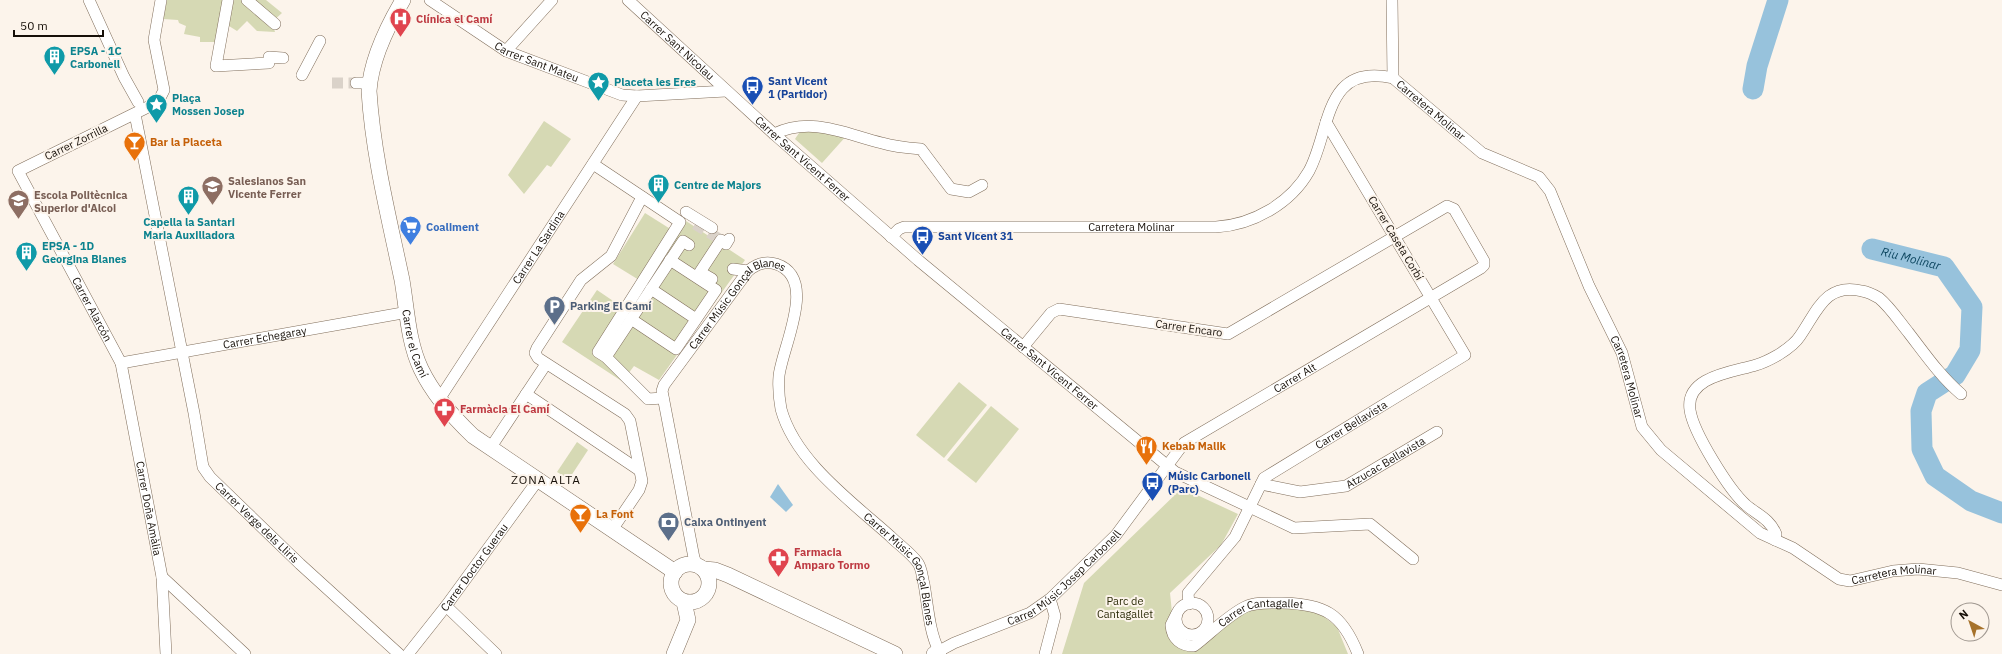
<svg xmlns="http://www.w3.org/2000/svg" width="2002" height="654" font-family="'IBM Plex Sans',sans-serif">
  <style>
    .green { fill: #d6d9b4 }
    .water { fill: #97c2dc }
    .lines { fill: none; stroke-linecap: round; stroke-linejoin: round }
    .river { stroke: #97c2dc; stroke-width: 21 }
    .street-tunnel { stroke: #dad2c9; stroke-width: 11; stroke-dasharray: 11 5.5; stroke-linecap: butt }
    .street-casing { stroke: #806e5b; stroke-width: 12 }
    .secondary-casing { stroke: #806e5b; stroke-width: 16 }
    .street { stroke: #fff; stroke-width: 11 }
    .secondary { stroke: #fff; stroke-width: 15 }
    .labels { text-anchor: middle; stroke-width: 4; stroke-linejoin: round; paint-order: stroke }
    .health-label { font-size: 11px; font-weight: bold; fill: #be3a42; stroke: #fcf4eb; text-anchor: start }
    .street-label { font-size: 11px; fill: #160f08; stroke: #fcf4eb }
    .culture-label { font-size: 11px; font-weight: bold; fill: #0d838f; stroke: #fcf4eb; text-anchor: start }
    .transit-label { font-size: 11px; font-weight: bold; fill: #164399; stroke: #fcf4eb; text-anchor: start }
    .food-label { font-size: 11px; font-weight: bold; fill: #c56008; stroke: #fcf4eb; text-anchor: start }
    .education-label { font-size: 11px; font-weight: bold; fill: #785e54; stroke: #fcf4eb; text-anchor: start }
    .shop-label { font-size: 11px; font-weight: bold; fill: #366cbe; stroke: #fcf4eb; text-anchor: start }
    .service-label { font-size: 11px; font-weight: bold; fill: #4e5e75; stroke: #fcf4eb; text-anchor: start }
    .park-label { font-size: 11px; fill: #2b2b08; stroke: #fcf4eb }
    .water-label { font-size: 12px; font-style: italic; fill: #0d4660; stroke: #fcf4eb }
    .neighbourhood-label { font-size: 12px; letter-spacing: 1px; fill: #160f08; stroke: #fcf4eb }
  </style>
  <rect width="100%" height="100%" fill="#fcf4eb"/>
  <g class="green">
    <path d="M167,0H266L282,13L272,22L275,32L257,31L247,21L237,31L221,21L215,42H200V37L184,34L186,26L179,23L178,20L163,19Z"/>
    <path d="M544,121L571,139L551,167L547,165L524,194L508,175Z"/>
    <path d="M801,130L848,134L822,163L795,139Z"/>
    <path d="M645,213L672,230L639,280L613,264Z"/>
    <path d="M686,221L745,260L659,380L634,366L628,374L653,404L648,405L640,399L643,395L562,342L597,290L622,307Z"/>
    <path d="M959,382L987,405L944,458L916,435Z"/>
    <path d="M991,406L1019,429L976,483L947,460Z"/>
    <path d="M577,442L588,450L569,479L557,472Z"/>
    <path d="M1182,488L1238,514L1221,545L1170,593L1174,632L1187,641L1196,640L1253,606L1313,608L1337,627L1348,654H1062L1084,583Z"/>
  </g>
  <path class="water" d="M778,484L793,505L786,512L770,497Z"/>
  <g class="lines">
    <g class="river">
      <path d="M1753,89L1757,66L1778,0"/>
      <path id="s1" d="M1872,249L1944,267L1972,307L1970,350L1955,375L1927,393L1921,411L1922,449L1935,476L1971,501L2002,513"/>
    </g>
    <g class="street-tunnel">
      <path d="M332,83H356"/>
      <path d="M695,224L721,240"/>
    </g>
    <defs>
      <g id="street">
        <path d="M89,0L124,77L138,102"/>
        <path id="s2" d="M161,0L154,40L164,90L158,102L18,171L121,363L162,577L166,654"/>
        <path d="M228,0L216,66L269,63V57L283,58"/>
        <path d="M247,0L275,24"/>
        <path id="s3" d="M430,0L506,51L622,95L637,96L726,91"/>
        <path id="s4" d="M628,0L774,134L918,260L1175,472L1294,528L1370,524L1413,559"/>
        <path d="M1392,0L1393,78"/>
        <path d="M506,51L552,0"/>
        <path d="M302,75L320,41"/>
        <path d="M356,83H369"/>
        <path id="s5" d="M135,114L194,413L203,467L210,477L300,564L399,654"/>
        <path d="M774,134C812,116 845,134 882,143C895,147 908,148 921,149L951,189L969,192L982,185"/>
        <path d="M593,164L680,222L598,352L606,357L648,399L663,398"/>
        <path d="M686,212L712,228"/>
        <path id="s6" d="M891,237L899,229L904,227H1216C1253,225 1291,203 1309,171C1331,131 1323,62 1393,78L1482,153L1539,177L1550,191L1589,286L1622,353L1642,427L1661,450L1760,533L1793,548L1839,579L1850,581L1893,571L1918,569L1958,573L2002,585"/>
        <path d="M733,269L748,271"/>
        <path d="M712,279L700,272L721,240L726,244L729,239"/>
        <path d="M651,289L696,319"/>
        <path d="M631,319L676,349L716,290L670,260"/>
        <path d="M606,357L683,241L689,245"/>
        <path id="s7" d="M121,363L408,312"/>
        <path d="M526,394L639,470"/>
        <path id="s8" d="M440,398L637,96"/>
        <path d="M491,447L546,364"/>
        <path id="s9" d="M1261,484L1300,492L1346,486L1437,432"/>
        <path d="M612,530L639,490L642,481L630,421L625,414L538,358L535,353L537,348L581,280L611,256L642,197"/>
        <path d="M1775,540L1776,534C1770,519 1758,515 1746,505C1729,490 1693,432 1690,410C1685,376 1734,372 1756,365C1763,363 1771,359 1778,355C1786,350 1795,344 1800,336C1817,312 1825,282 1862,291C1868,292 1874,295 1879,298C1890,307 1899,321 1908,332C1925,354 1940,376 1961,394"/>
        <path id="s10" d="M697,565L694,558L662,391L664,385L748,271C756,264 766,261 776,264C819,278 782,347 779,376C778,388 779,398 781,409C795,461 852,502 890,536C899,545 911,553 918,563C922,569 922,577 924,584C928,606 929,631 939,651"/>
        <path d="M162,577L245,654"/>
        <circle cx="1192" cy="619" r="16"/>
        <path id="s11" d="M1189,604L1188,593L1235,537L1264,478L1465,355L1326,122"/>
        <path d="M446,606L496,654"/>
        <path id="s12" d="M1176,615L1171,625C1172,639 1181,646 1194,646C1211,633 1227,616 1245,607C1255,602 1271,603 1282,603C1324,604 1342,613 1358,654"/>
        <path id="s13" d="M939,651L954,643L1030,613L1050,599L1116,535L1184,443L1481,268L1484,265V261L1454,209L1447,206L1228,334L1059,309L1051,313L1023,347"/>
        <path id="s14" d="M408,654L446,606L538,480"/>
        <path d="M1045,654L1055,616L1050,599"/>
      </g>
      <g id="secondary">
        <path id="s15" d="M403,0C387,27 371,60 369,91C373,155 389,218 402,280C407,309 408,342 421,369C433,394 453,417 473,436L675,572"/>
        <circle cx="690" cy="583" r="19"/>
        <path d="M704,569L715,570L728,575L895,654"/>
        <path d="M674,654L688,620L684,602"/>
        <path d="M934,654L939,651"/>
      </g>
    </defs>
    <use href="#street" class="street-casing"/>
    <use href="#secondary" class="secondary-casing"/>
    <use href="#street" class="street"/>
    <use href="#secondary" class="secondary"/>
  </g>
  <defs>
    <symbol id="hospital-pin" viewBox="-11 -11 22 30"><path d="M0 17L-7.5 6A9.5 9.5 0 1 1 7.5 6Z" fill="#e0444e" stroke="#fcf4eb"/><path d="M-5-5h3v3.5h4V-5h3V5h-3V1.5h-4V5h-3Z" fill="#fff"/></symbol>
    <symbol id="building-pin" viewBox="-11 -11 22 30"><path d="M0 17L-7.5 6A9.5 9.5 0 1 1 7.5 6Z" fill="#0f9aa8" stroke="#fcf4eb"/><path d="M-4-6H4V6H1V3H-1V6H-4ZM-2.5-4.3h1.7v1.8h-1.7ZM.8-4.3h1.7v1.8H.8ZM-2.5-1h1.7V.8h-1.7ZM.8-1h1.7V.8H.8Z" fill="#fff"/></symbol>
    <symbol id="sight-pin" viewBox="-11 -11 22 30"><path d="M0 17L-7.5 6A9.5 9.5 0 1 1 7.5 6Z" fill="#0f9aa8" stroke="#fcf4eb"/><path d="M0-6L1.8-2.2L6-1.7L2.9 1.2L3.7 5.4L0 3.3L-3.7 5.4L-2.9 1.2L-6-1.7L-1.8-2.2Z" fill="#fff"/></symbol>
    <symbol id="bus-pin" viewBox="-11 -11 22 30"><path d="M0 17L-7.5 6A9.5 9.5 0 1 1 7.5 6Z" fill="#1a4fb4" stroke="#fcf4eb"/><path d="M-5-6H5V4H4V6H2V4H-2V6H-4V4H-5ZM-3.5-4V0h7V-4ZM-3.5 1.2v1.5H-2V1.2ZM2 1.2v1.5H3.5V1.2Z" fill="#fff"/></symbol>
    <symbol id="bar-pin" viewBox="-11 -11 22 30"><path d="M0 17L-7.5 6A9.5 9.5 0 1 1 7.5 6Z" fill="#e8710a" stroke="#fcf4eb"/><path d="M-6-5H6L.8 .8V4.5H3.5V6h-7V4.5H-.8V.8Z" fill="#fff"/></symbol>
    <symbol id="school-pin" viewBox="-11 -11 22 30"><path d="M0 17L-7.5 6A9.5 9.5 0 1 1 7.5 6Z" fill="#8d6e63" stroke="#fcf4eb"/><path d="M0-5L7-2L0 1L-7-2ZM-4 1L0 2.5L4 1V4Q0 6-4 4Z" fill="#fff"/></symbol>
    <symbol id="university-pin" viewBox="-11 -11 22 30"><path d="M0 17L-7.5 6A9.5 9.5 0 1 1 7.5 6Z" fill="#8d6e63" stroke="#fcf4eb"/><path d="M0-5L7-2L0 1L-7-2ZM-4 1L0 2.5L4 1V4Q0 6-4 4Z" fill="#fff"/></symbol>
    <symbol id="supermarket-pin" viewBox="-11 -11 22 30"><path d="M0 17L-7.5 6A9.5 9.5 0 1 1 7.5 6Z" fill="#3f7fe0" stroke="#fcf4eb"/><path d="M-6-5.5h2.5l.6 2H6L4.5 2H-2.5L-4.4-4H-6ZM-1.5 3.2a1.3 1.3 0 1 0 .1 0ZM3 3.2a1.3 1.3 0 1 0 .1 0Z" fill="#fff"/></symbol>
    <symbol id="parking-pin" viewBox="-11 -11 22 30"><path d="M0 17L-7.5 6A9.5 9.5 0 1 1 7.5 6Z" fill="#5c6f8a" stroke="#fcf4eb"/><path d="M-3.5-5.5H1a3.5 3.5 0 0 1 0 7H-1V5.5H-3.5ZM-1-3.4V-.6H.8a1.4 1.4 0 0 0 0-2.8Z" fill="#fff"/></symbol>
    <symbol id="pharmacy-pin" viewBox="-11 -11 22 30"><path d="M0 17L-7.5 6A9.5 9.5 0 1 1 7.5 6Z" fill="#e0444e" stroke="#fcf4eb"/><path d="M-2-6h4v4h4v4h-4v4h-4v-4h-4v-4h4Z" fill="#fff"/></symbol>
    <symbol id="restaurant-pin" viewBox="-11 -11 22 30"><path d="M0 17L-7.5 6A9.5 9.5 0 1 1 7.5 6Z" fill="#e8710a" stroke="#fcf4eb"/><path d="M-5-6h1v4h1v-4h1v4h1v-4h1v5L-1.5 .5V6h-2V.5L-5-1ZM5-6V6H3V1.5H1.5Q1.5-4 5-6Z" fill="#fff"/></symbol>
    <symbol id="bank-pin" viewBox="-11 -11 22 30"><path d="M0 17L-7.5 6A9.5 9.5 0 1 1 7.5 6Z" fill="#5c6f8a" stroke="#fcf4eb"/><path d="M-6-4H6V4H-6ZM0-2.3a2.3 2.3 0 1 0 0 4.6a2.3 2.3 0 1 0 0-4.6Z" fill="#fff"/></symbol>
  </defs>
  <g fill-rule="evenodd">
    <use href="#hospital-pin" x="388" y="6" width="25" height="34"/>
    <use href="#building-pin" x="42" y="44" width="25" height="34"/>
    <use href="#sight-pin" x="586" y="70" width="25" height="34"/>
    <use href="#bus-pin" x="740" y="74" width="25" height="34"/>
    <use href="#sight-pin" x="144" y="92" width="25" height="34"/>
    <use href="#bar-pin" x="122" y="130" width="25" height="34"/>
    <use href="#building-pin" x="646" y="172" width="25" height="34"/>
    <use href="#school-pin" x="200" y="174" width="25" height="34"/>
    <use href="#building-pin" x="176" y="184" width="25" height="34"/>
    <use href="#university-pin" x="6" y="188" width="25" height="34"/>
    <use href="#supermarket-pin" x="398" y="214" width="25" height="34"/>
    <use href="#bus-pin" x="910" y="224" width="25" height="34"/>
    <use href="#building-pin" x="14" y="240" width="25" height="34"/>
    <use href="#parking-pin" x="542" y="294" width="25" height="34"/>
    <use href="#pharmacy-pin" x="432" y="396" width="25" height="34"/>
    <use href="#restaurant-pin" x="1134" y="434" width="25" height="34"/>
    <use href="#bus-pin" x="1140" y="470" width="25" height="34"/>
    <use href="#bar-pin" x="568" y="502" width="25" height="34"/>
    <use href="#bank-pin" x="656" y="510" width="25" height="34"/>
    <use href="#pharmacy-pin" x="766" y="546" width="25" height="34"/>
  </g>
  <g class="labels">
    <g class="health-label">
      <text x="416" y="23">Clínica el Camí</text>
      <text x="460" y="413">Farmàcia El Camí</text>
      <text x="794" y="556">Farmacia<tspan x="794" dy="13">Amparo Tormo</tspan></text>
    </g>
    <g class="street-label">
      <text dy="4" stroke="none"><textPath href="#s4" startOffset="67">Carrer Sant Nicolau</textPath></text>
      <text dy="4" stroke="none"><textPath href="#s3" startOffset="124">Carrer Sant Mateu</textPath></text>
      <text dy="4" stroke="none"><textPath href="#s6" startOffset="635">Carretera Molinar</textPath></text>
      <text transform="translate(76 142) rotate(-26)" y="4">Carrer Zorrilla</text>
      <text dy="4" stroke="none"><textPath href="#s4" startOffset="236">Carrer Sant Vicent Ferrer</textPath></text>
      <text dy="4" stroke="none"><textPath href="#s6" startOffset="244">Carretera Molinar</textPath></text>
      <text transform="translate(1396 238) rotate(59)" y="4">Carrer Caseta Corbí</text>
      <text dy="4" stroke="none"><textPath href="#s8" startOffset="180">Carrer La Sardina</textPath></text>
      <text dy="4" stroke="none"><textPath href="#s2" startOffset="418">Carrer Alarcón</textPath></text>
      <text dy="4" stroke="none"><textPath href="#s10" startOffset="298">Carrer Músic Gonçal Blanes</textPath></text>
      <text transform="translate(1189 328) rotate(8)" y="4">Carrer Encaro</text>
      <text dy="4" stroke="none"><textPath href="#s7" startOffset="146">Carrer Echegaray</textPath></text>
      <text dy="4" stroke="none"><textPath href="#s15" startOffset="355">Carrer el Camí</textPath></text>
      <text dy="4" stroke="none"><textPath href="#s4" startOffset="560">Carrer Sant Vicent Ferrer</textPath></text>
      <text dy="4" stroke="none"><textPath href="#s6" startOffset="983">Carretera Molinar</textPath></text>
      <text dy="4" stroke="none"><textPath href="#s13" startOffset="458">Carrer Alt</textPath></text>
      <text dy="4" stroke="none"><textPath href="#s11" startOffset="252">Carrer Bellavista</textPath></text>
      <text dy="4" stroke="none"><textPath href="#s9" startOffset="132">Atzucac Bellavista</textPath></text>
      <text dy="4" stroke="none"><textPath href="#s2" startOffset="627">Carrer Doña Amàlia</textPath></text>
      <text dy="4" stroke="none"><textPath href="#s5" startOffset="437">Carrer Verge dels Lliris</textPath></text>
      <text dy="4" stroke="none"><textPath href="#s14" startOffset="109">Carrer Doctor Guerau</textPath></text>
      <text dy="4" stroke="none"><textPath href="#s10" startOffset="717">Carrer Músic Gonçal Blanes</textPath></text>
      <text dy="4" stroke="none"><textPath href="#s13" startOffset="147">Carrer Músic Josep Carbonell</textPath></text>
      <text dy="4" stroke="none"><textPath href="#s6" startOffset="1342">Carretera Molinar</textPath></text>
      <text dy="4" stroke="none"><textPath href="#s12" startOffset="124">Carrer Cantagallet</textPath></text>
    </g>
    <g class="culture-label">
      <text x="70" y="55">EPSA - 1C<tspan x="70" dy="13">Carbonell</tspan></text>
      <text x="614" y="86">Placeta les Eres</text>
      <text x="172" y="102">Plaça<tspan x="172" dy="13">Mossen Josep</tspan></text>
      <text x="674" y="189">Centre de Majors</text>
      <text x="189" y="226" text-anchor="middle">Capella la Santari<tspan x="189" dy="13">Maria Auxilladora</tspan></text>
      <text x="42" y="250">EPSA - 1D<tspan x="42" dy="13">Georgina Blanes</tspan></text>
    </g>
    <g class="transit-label">
      <text x="768" y="85">Sant Vicent<tspan x="768" dy="13">1 (Partidor)</tspan></text>
      <text x="938" y="240">Sant Vicent 31</text>
      <text x="1168" y="480">Músic Carbonell<tspan x="1168" dy="13">(Parc)</tspan></text>
    </g>
    <g class="food-label">
      <text x="150" y="146">Bar la Placeta</text>
      <text x="1162" y="450">Kebab Malik</text>
      <text x="596" y="518">La Font</text>
    </g>
    <g class="education-label">
      <text x="228" y="185">Salesianos San<tspan x="228" dy="13">Vicente Ferrer</tspan></text>
      <text x="34" y="199">Escola Politècnica<tspan x="34" dy="13">Superior d'Alcoi</tspan></text>
    </g>
    <g class="shop-label">
      <text x="426" y="231">Coaliment</text>
    </g>
    <g class="service-label">
      <text x="570" y="310">Parking El Camí</text>
      <text x="684" y="526">Caixa Ontinyent</text>
    </g>
    <g class="park-label">
      <text x="1125" y="605">Parc de<tspan x="1125" dy="13">Cantagallet</tspan></text>
    </g>
    <g class="water-label">
      <text dy="4" stroke="none"><textPath href="#s1" startOffset="40">Riu Molinar</textPath></text>
    </g>
    <g class="neighbourhood-label">
      <text x="546" y="484">ZONA ALTA</text>
    </g>
  </g>
  <g transform="translate(1970 622) rotate(320)"><circle r="19" fill="#fcf4eb" stroke="#a09890"/>
  <path d="M0-3L7 15L0 10L-7 15Z" fill="#a6722b"/>
  <text y="-6" font-size="11" font-weight="bold" text-anchor="middle" fill="#160f08">N</text>
  </g>
  <path d="M14 30v6h89v-6" fill="none" stroke="#160f08" stroke-width="2"/>
  <text x="20" y="30" font-size="12" fill="#160f08" stroke="#fcf4eb" stroke-width="3" paint-order="stroke">50 m</text>
</svg>
